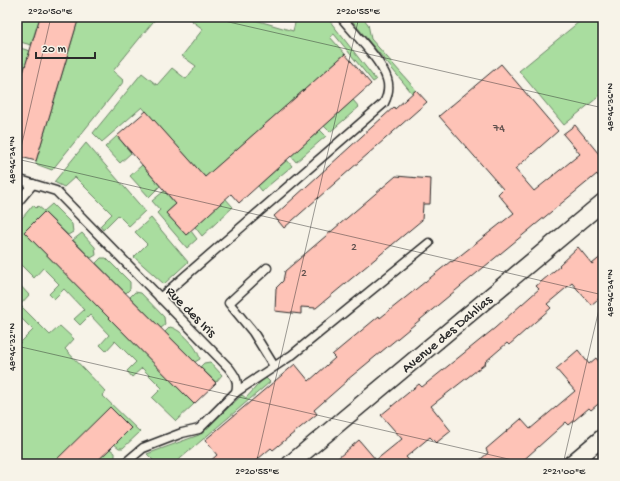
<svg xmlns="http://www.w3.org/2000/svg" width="620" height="481" font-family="'Gochi Hand',sans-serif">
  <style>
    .green { fill: #a9dd9f; stroke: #6a8465 }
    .building { fill: #fec3b7; stroke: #2b2b2b }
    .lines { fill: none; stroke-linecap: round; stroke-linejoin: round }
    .service-casing { stroke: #2b2b2b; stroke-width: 11 }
    .minor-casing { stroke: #2b2b2b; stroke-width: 19 }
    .service { stroke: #f7f3e8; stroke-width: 8 }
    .minor { stroke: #f7f3e8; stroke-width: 16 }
    .ticks { fill: none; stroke: #2b2b2b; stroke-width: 1; stroke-opacity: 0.45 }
    .labels { text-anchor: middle; stroke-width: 3; stroke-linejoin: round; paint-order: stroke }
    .number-label { font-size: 12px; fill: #60514e }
    .street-label { font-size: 14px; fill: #2b2b2b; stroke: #f7f3e8 }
    .neatline { fill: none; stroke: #2b2b2b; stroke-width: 1.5 }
    .ticks-label { font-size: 10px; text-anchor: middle; fill: #2b2b2b }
  </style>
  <rect width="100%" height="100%" fill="#f7f3e8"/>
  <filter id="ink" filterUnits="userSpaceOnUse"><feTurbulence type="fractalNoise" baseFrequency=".025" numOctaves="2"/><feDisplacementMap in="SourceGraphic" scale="8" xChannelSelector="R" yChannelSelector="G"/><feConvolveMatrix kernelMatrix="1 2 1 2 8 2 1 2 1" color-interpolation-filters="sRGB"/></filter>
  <g filter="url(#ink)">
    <g class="green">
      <path d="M20,17H40L31,45L17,41V26Z"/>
      <path d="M79,17H157L113,71L124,81L52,170L36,164V161Z"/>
      <path d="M193,17H245L293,31L296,19L329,20L376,80L373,82L334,34L330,37L345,54L212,171L208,179L233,207L202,236L195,227L215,208L206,178L142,107L102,142L93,133L142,73L157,85L172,68L186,79L196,66L182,56L203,29L192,21Z"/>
      <path d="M349,17H362L368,24L371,39L416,90L412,93Z"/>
      <path d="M585,17H603V93L564,125L519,71Z"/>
      <path d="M17,47L30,51L18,88L17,87Z"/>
      <path d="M353,100L359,107L330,132L324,126Z"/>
      <path d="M320,130L326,136L296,162L291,156Z"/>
      <path d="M117,136L131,153L120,163L105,147Z"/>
      <path d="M86,143L145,211L129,226L118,215L103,230L100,226L112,214L75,177L64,187L54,182Z"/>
      <path d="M287,160L292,166L262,191L258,186Z"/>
      <path d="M142,165L160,186L149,197L130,176Z"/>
      <path d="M164,191L176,204L166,213L186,235L191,231L197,239L187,248L157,213L160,210L152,201Z"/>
      <path d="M52,204L72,224L73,232L68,235L44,212L25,233L194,404L176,421L152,398L162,388L142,368L132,377L127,371L136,362L115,341L106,351L100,345L109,335L90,315L80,325L74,319L84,310L64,289L54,299L49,294L59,284L43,268L34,278L17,261V224L33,205L36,208L38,206L44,211Z"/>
      <path d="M151,218L188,262L164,284L134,257L147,244L135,232Z"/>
      <path d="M82,233L95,247L96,255L91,258L73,240Z"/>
      <path d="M101,258H106L130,282V289L126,293L96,263Z"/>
      <path d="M18,283L29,295L20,305L50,335L60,326L74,339L65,349L106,392L102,395L140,432L123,448H119L114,444L52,464H17V346L33,330L17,314Z"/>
      <path d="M135,292L141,293L164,317L165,325L161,328L130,297Z"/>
      <path d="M170,327C181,329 198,348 200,359L195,362L165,332Z"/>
      <path d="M210,362L222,375L216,382L200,367L204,363Z"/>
      <path d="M265,377L270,382L174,464H157L147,454L199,435L242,395L246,398Z"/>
      <path d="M110,449L115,453V457L108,464H94Z"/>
    </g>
    <g class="building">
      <path d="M40,17H79L36,161L17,156V93Z"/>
      <path d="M345,54L371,84L239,203L231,194L186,235L166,213L176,204L117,136L146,111L205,177Z"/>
      <path d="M501,64L558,131L515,169L534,191L580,154L563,134L575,125L603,159V171L598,176L597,174L347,380V381L314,410L317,414L273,450L271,448L252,464H207L217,455L205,440L295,364L309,381L335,358L332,355L379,316L380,318L451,261L452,262L514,213L498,194L503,189L439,116Z"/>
      <path d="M416,90L427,102L284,228L274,216L394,107L395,109Z"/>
      <path d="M396,176L431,179L430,204H423L422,220L316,308L301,307V314L275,311L276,288L283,281L285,271Z"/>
      <path d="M44,212L216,383L194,404L24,232Z"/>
      <path d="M578,247L592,264L603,255V295L591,305L572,283L547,304L551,308L509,345L507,343L485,362L486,363L431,406L451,431L436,443L430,437L406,457L412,464H331L359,440L376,460L402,439L381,415L419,384L422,387L495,328L539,289L536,286L560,266L559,265Z"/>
      <path d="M578,350L589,364L596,358L603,367V400L591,410L589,408L569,425L566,422L519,464H475L488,453L486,449L521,419L530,429L575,391L556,369Z"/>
      <path d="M110,407L131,428L110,449L94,464H52Z"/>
    </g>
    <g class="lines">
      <defs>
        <g id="service">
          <path d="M17,179L33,184"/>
          <path d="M17,203L33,184L56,191L229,368C235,376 239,381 236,392L199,429L182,433L143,448L124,464"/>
          <path d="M267,268L229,303L253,332L274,366"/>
          <path d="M160,298L384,103C388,95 390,88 387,79C382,61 353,32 341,17"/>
          <path d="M236,392L292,355L429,243"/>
        </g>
        <g id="minor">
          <path d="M290,464L603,202"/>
          <path d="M571,464L603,437"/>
        </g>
      </defs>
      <use href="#service" class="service-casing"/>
      <use href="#minor" class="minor-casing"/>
      <use href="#service" class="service"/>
      <use href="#minor" class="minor"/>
    </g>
  </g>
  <path class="ticks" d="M207,17L603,108M17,159L603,295M17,165L51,17M17,346L530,464M256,464L359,17M563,464L603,292"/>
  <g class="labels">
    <g class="number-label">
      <text x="499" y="131">74</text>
      <text x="354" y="250">2</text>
      <text x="304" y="276">2</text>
    </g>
    <g class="street-label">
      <text transform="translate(192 311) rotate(45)" y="5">Rue des Iris</text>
      <text transform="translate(446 333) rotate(-40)" y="5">Avenue des Dahlias</text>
    </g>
  </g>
  <rect width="620" height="481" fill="none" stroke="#f7f3e8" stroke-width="44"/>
  <path d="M36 52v6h59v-6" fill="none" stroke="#2b2b2b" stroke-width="2"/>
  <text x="42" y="52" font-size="12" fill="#2b2b2b" stroke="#f7f3e8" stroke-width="3" paint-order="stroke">20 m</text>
  <rect x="22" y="22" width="576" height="437" class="neatline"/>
  <g class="ticks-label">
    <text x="50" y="14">2°20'50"E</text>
    <text x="358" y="14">2°20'55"E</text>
    <text transform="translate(609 107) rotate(-90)" y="4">48°46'36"N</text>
    <text transform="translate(11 160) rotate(-90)" y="4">48°46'34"N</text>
    <text transform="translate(609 293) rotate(-90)" y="4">48°46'34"N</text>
    <text transform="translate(11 347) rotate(-90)" y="4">48°46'32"N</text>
    <text x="257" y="474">2°20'55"E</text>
    <text x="564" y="474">2°21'00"E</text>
  </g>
</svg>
